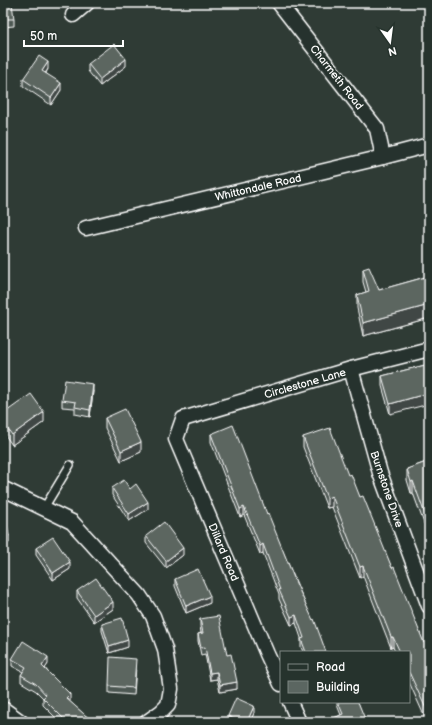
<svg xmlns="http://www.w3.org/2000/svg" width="432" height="725" font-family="'Balsamiq Sans',sans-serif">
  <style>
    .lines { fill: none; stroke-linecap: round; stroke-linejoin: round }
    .service-casing { stroke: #fff; stroke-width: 10 }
    .minor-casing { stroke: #fff; stroke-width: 17 }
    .service { stroke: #26332d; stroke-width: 7 }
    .minor { stroke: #26332d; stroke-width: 14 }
    .wall { fill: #4e5853; stroke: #fff }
    .shaded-wall { fill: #404744; stroke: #fff }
    .building { fill: #5b6661; stroke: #fff }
    .labels { text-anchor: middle; stroke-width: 3.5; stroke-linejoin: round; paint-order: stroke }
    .street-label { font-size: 11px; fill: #fff; stroke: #26332d }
  </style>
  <rect width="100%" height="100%" fill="#2f3b35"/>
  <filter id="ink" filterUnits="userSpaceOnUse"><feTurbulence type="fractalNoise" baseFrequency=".025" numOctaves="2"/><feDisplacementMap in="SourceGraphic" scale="8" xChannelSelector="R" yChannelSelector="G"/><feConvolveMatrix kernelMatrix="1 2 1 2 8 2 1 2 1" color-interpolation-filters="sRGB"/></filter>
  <g filter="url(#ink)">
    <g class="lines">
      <defs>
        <path id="service" d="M44,508L70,465"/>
        <g id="minor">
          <path d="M279,3L377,129L383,157"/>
          <path d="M73,15L87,3"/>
          <path d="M86,228L383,157L429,145"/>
          <path d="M351,369L380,473L429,606"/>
          <path d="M3,489L6,490L72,522L139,595L153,616L165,649L171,689L168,705L161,712L147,722"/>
          <path d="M281,684L267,654L176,439L183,419L351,369L429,349"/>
          <path d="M290,702L299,722"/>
          <path d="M3,709L21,722"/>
        </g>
      </defs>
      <use href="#service" class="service-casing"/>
      <use href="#minor" class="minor-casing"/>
      <use href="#service" class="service"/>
      <use href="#minor" class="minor"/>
    </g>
    <g class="wall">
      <path d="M3,3L14,19V26L3,27Z"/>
      <path d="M88,64L126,66L100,86L88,71Z"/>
      <path d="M48,69L46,73L61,90L51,105L23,86V79Z"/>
      <path d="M363,269L379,290L429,276V318L363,336L357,308V295L366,292L363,282Z"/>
      <path d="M429,364L390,414L382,386V376Z"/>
      <path d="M93,391L90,417L75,414V408L62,407V400Z"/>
      <path d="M3,414L44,422L12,445L3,432Z"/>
      <path d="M105,418L141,452L121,461L105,428Z"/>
      <path d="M211,434L267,514L326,652H303L301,647V638L296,623L291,625L279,599V595L263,553L260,554L244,515L240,517L211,442Z"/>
      <path d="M303,437L348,475L360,497L392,568L424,643L429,722H427L409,682V652H395L393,647L391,648L363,576L360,578L332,507L327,508L303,447Z"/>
      <path d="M429,461V529V528L426,529L413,493H411L407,480V469Z"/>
      <path d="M112,488L130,489L148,509L129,521L112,495Z"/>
      <path d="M3,517L9,536V543L3,544Z"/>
      <path d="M146,536L183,555L166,568L146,543Z"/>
      <path d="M36,548L70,569L53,580L36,555Z"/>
      <path d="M175,579L210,603L186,613L175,586Z"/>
      <path d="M77,591L113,609L94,622L77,598Z"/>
      <path d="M200,619L227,655L237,689L220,692L217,679L210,680L205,654L201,655L198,641V634L201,633L200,626Z"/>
      <path d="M102,624L128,647L109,653L102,631Z"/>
      <path d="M12,659L48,664L45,668L70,701H69L93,722H60L43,705V698L36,691L21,682V675L23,672L12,666Z"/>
      <path d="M136,666L134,695L109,693V686Z"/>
      <path d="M337,702H358L365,722H334V718L341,715L337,705Z"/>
      <path d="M254,713L250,722H228V716Z"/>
    </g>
    <g class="shaded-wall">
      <path d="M126,59V66L100,86V79Z"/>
      <path d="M48,62V69L42,78V71Z"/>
      <path d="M61,83V90L51,105V98Z"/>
      <path d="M429,305V318L363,336V323Z"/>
      <path d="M93,384V391L90,417V410Z"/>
      <path d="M429,393V404L390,414V404Z"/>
      <path d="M44,412V422L12,445V435Z"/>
      <path d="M141,442V452L121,461V451Z"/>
      <path d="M413,481V493H411V482Z"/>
      <path d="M332,496V507L327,508V498Z"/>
      <path d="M148,502V509L129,521V514Z"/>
      <path d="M244,507V515L240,517V509Z"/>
      <path d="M429,516V528L426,529V517Z"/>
      <path d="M263,544V553L260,554V546Z"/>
      <path d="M183,548V555L166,568V561Z"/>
      <path d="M70,562V569L53,580V573Z"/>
      <path d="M363,566V576L360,578V567Z"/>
      <path d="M210,596V603L186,613V606Z"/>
      <path d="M113,602V609L94,622V615Z"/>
      <path d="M296,615V623L291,625V617Z"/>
      <path d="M391,637H393V647L391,648Z"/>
      <path d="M128,640V647L109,653V646Z"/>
      <path d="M7,649V656L3,664V657Z"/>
      <path d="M48,657V664L42,673V666Z"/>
      <path d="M217,672V679L210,680V673Z"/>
      <path d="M237,682V689L220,692V685Z"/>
      <path d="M70,694V701L66,705V698Z"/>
      <path d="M254,706V713L250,722H247Z"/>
      <path d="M429,712V722H428V713Z"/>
      <path d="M365,719V722H361V720Z"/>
    </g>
    <g class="building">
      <path d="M3,3H12L14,19H3Z"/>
      <path d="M114,44L126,59L100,79L88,64Z"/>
      <path d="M39,56L48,62L42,71L61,83L51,98L23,79Z"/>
      <path d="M369,267L379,290L429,276V305L363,323L357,295L369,291L363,269Z"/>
      <path d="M429,364V393L390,404L382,376Z"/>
      <path d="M65,380L93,384L90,410L75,407L76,402L62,400Z"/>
      <path d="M31,394L44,412L12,435L3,422V414Z"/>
      <path d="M125,409L141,442L121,451L105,418Z"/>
      <path d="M233,425L267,514L268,513L296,583L313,620L314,619L326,652H306L301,639L304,638L296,615L291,617L279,590H280L263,544L260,546L244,507L240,509L211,434Z"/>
      <path d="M330,428L348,475L351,474L360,497L363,496L392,568L394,567L424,643L427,641L429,646V712L428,713L409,672V652H400L393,637H391L363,566L360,567L332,496L327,498L303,437Z"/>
      <path d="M429,461V517V516L426,517L413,481L411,482L407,469Z"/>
      <path d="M124,480L130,489L136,484L148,502L129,514L112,488Z"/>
      <path d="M6,516L9,536L3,537V517Z"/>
      <path d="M164,522L183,548L166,561L146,536Z"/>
      <path d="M53,537L70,562L53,573L36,548Z"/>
      <path d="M198,569L210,596L186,606L175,579Z"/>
      <path d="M96,578L113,602L94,615L77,591Z"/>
      <path d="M219,616L227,655L231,654L237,682L220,685L217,672L210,673L205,647L201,648L198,634L203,633L200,619Z"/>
      <path d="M122,618L128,640L109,646L102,624Z"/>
      <path d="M23,641L48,657L42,666L70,694L66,698L93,722H65L63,720L64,719L43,698L46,695L36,684L21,675L26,667L12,659Z"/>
      <path d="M3,647L7,649L3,657Z"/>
      <path d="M110,657L136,659L134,688L109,686Z"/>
      <path d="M236,698L254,706L247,722H240L228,716Z"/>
      <path d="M338,702H358L365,719L361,720L362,722H335L334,718L343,714Z"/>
    </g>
  </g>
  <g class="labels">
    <g class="street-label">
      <text transform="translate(337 77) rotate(52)" y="4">Charmeth Road</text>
      <text transform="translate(258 187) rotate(-13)" y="4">Whittondale Road</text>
      <text transform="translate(305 383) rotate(-16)" y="4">Circlestone Lane</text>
      <text transform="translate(387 489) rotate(71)" y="4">Burnstone Drive</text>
      <text transform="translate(224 552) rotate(67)" y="4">Dillard Road</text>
    </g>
  </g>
  <rect width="432" height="725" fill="none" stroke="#26332d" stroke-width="16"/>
  <rect x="8" y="8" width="416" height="709" fill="none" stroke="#fff" stroke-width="1.5" filter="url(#ink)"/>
  <rect x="280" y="651" width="130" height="52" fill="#26332d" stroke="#7d8581"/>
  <rect x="288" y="664" width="20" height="6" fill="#26332d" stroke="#7d8581"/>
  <text x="316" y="671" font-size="12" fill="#ffffff">Road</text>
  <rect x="288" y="681" width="20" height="12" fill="#5b6661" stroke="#7d8581"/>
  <text x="316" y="691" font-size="12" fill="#ffffff">Building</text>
  <g transform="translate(390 42) rotate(166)" stroke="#26332d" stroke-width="3" paint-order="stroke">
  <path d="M0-3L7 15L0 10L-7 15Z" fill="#ffffff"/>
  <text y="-6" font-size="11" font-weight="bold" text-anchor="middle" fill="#ffffff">N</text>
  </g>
  <path d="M24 40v6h99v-6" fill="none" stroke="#ffffff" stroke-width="2"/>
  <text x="30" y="40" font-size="12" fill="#ffffff" stroke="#26332d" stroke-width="3" paint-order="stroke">50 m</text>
</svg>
